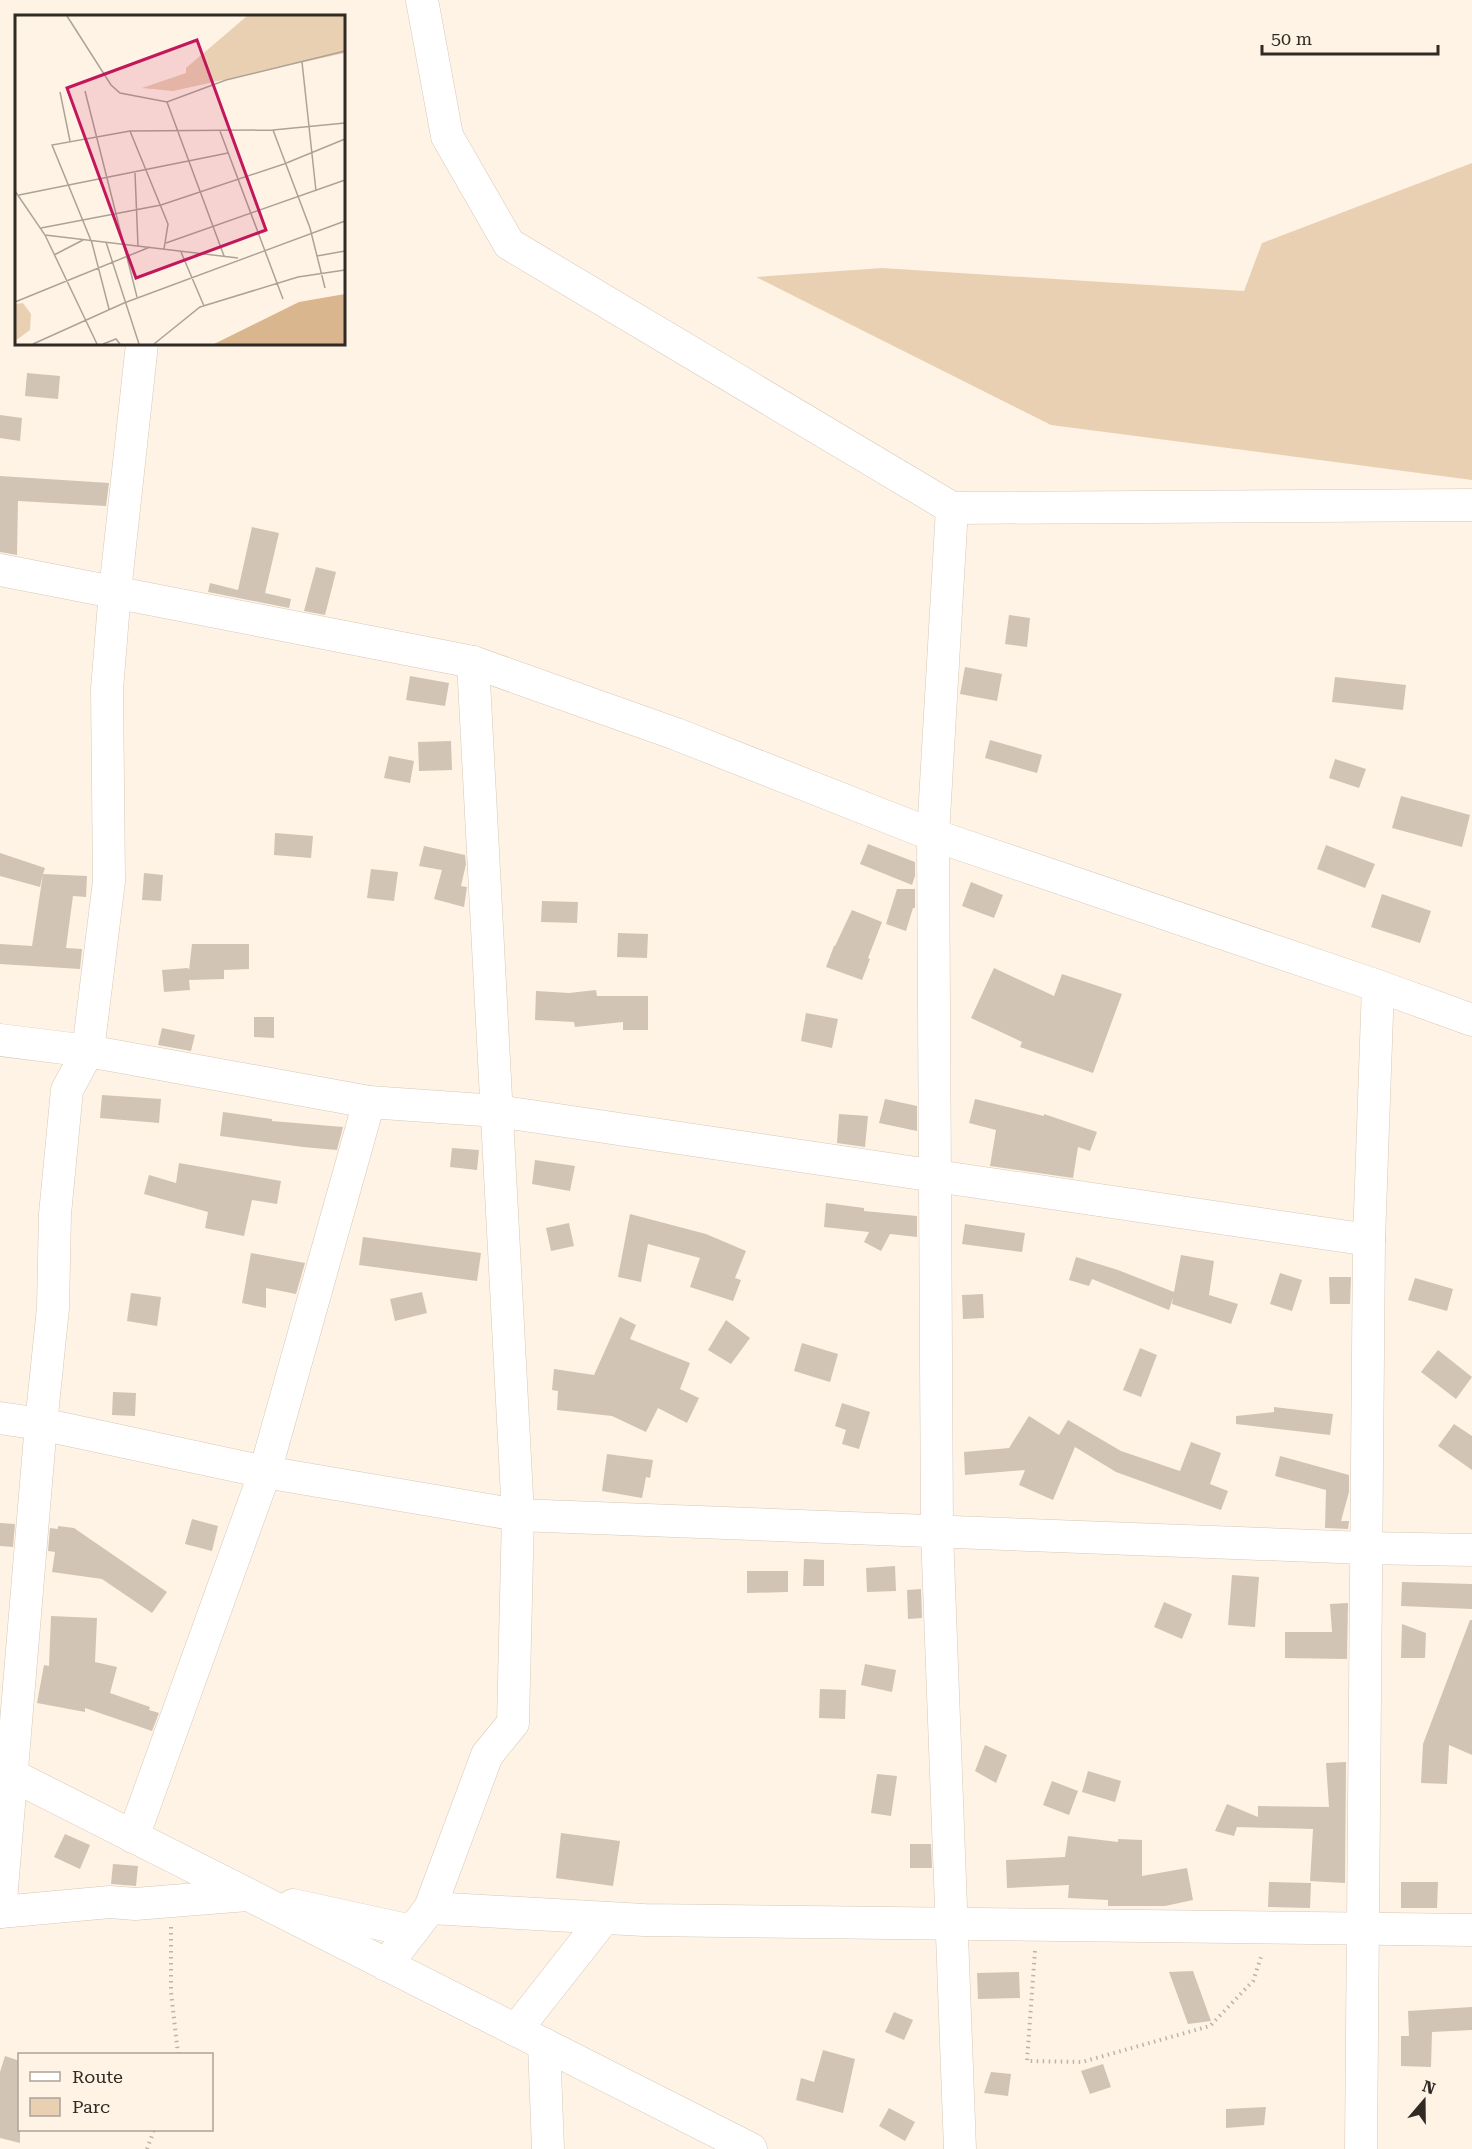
<svg xmlns="http://www.w3.org/2000/svg" width="1472" height="2149" font-family="'Roboto Serif',serif">
  <style>
    .green { fill: #ead0b3 }
    .building { fill: #d2c4b4 }
    .lines { fill: none; stroke-linecap: round; stroke-linejoin: round }
    .minor-casing { stroke: #d6c8b8; stroke-width: 33 }
    .path { stroke: #bdb3a8; stroke-width: 4; stroke-dasharray: 1.5 4.5; stroke-linecap: butt }
    .minor { stroke: #fff; stroke-width: 32 }
    .inset-road { fill: none; stroke: #aca398; stroke-width: 1.5 }
    .view { fill: #c2185b; fill-opacity: 0.15; stroke: #c2185b; stroke-width: 3 }
    .inset-edge { fill: none; stroke: #302b25; stroke-width: 3 }
  </style>
  <rect width="100%" height="100%" fill="#fff3e5"/>
  <path class="green" d="M1472,163V480L1051,425L756,277L882,268L1244,291L1262,243Z"/>
  <g class="building">
    <path d="M27,373L60,376L58,399L25,396Z"/>
    <path d="M0,415L22,418L20,441L0,438Z"/>
    <path d="M0,476L109,483L106,506L18,501L17,555L0,552Z"/>
    <path d="M252,527L279,533L265,593L291,599L289,608L208,592L210,583L238,590Z"/>
    <path d="M316,567L336,572L325,615L304,611Z"/>
    <path d="M1009,615L1030,618L1027,647L1005,644Z"/>
    <path d="M965,667L1002,674L997,701L960,694Z"/>
    <path d="M410,676L449,683L445,706L406,700Z"/>
    <path d="M1335,677L1406,685L1403,710L1332,702Z"/>
    <path d="M990,740L1042,755L1037,773L985,758Z"/>
    <path d="M451,741L452,770L419,771L418,742Z"/>
    <path d="M389,756L414,761L410,783L384,778Z"/>
    <path d="M1335,759L1366,769L1359,788L1329,778Z"/>
    <path d="M1401,796L1470,815L1462,847L1392,828Z"/>
    <path d="M275,833L313,836L311,858L274,855Z"/>
    <path d="M868,844L915,862V876L912,885L860,864Z"/>
    <path d="M1326,845L1375,864L1365,888L1317,869Z"/>
    <path d="M424,846L465,855L466,864L461,886L467,887L464,907L434,899L442,870L419,866Z"/>
    <path d="M0,853L45,868L43,874L87,876L86,897L73,896L66,948L82,949L80,969L0,964V944L32,946L43,874L40,887L0,876Z"/>
    <path d="M371,869L398,872L394,901L367,898Z"/>
    <path d="M144,873L163,875L161,901L142,900Z"/>
    <path d="M971,882L1003,895L994,918L962,906Z"/>
    <path d="M897,889H915V908H913L906,931L886,924Z"/>
    <path d="M1382,894L1431,911L1420,943L1371,927Z"/>
    <path d="M542,901L578,902L577,923L541,922Z"/>
    <path d="M852,910L882,922L868,958L870,959L862,980L826,967L834,946H835Z"/>
    <path d="M618,933L648,934L647,958L617,957Z"/>
    <path d="M192,944H249V969L224,970V979L189,980L190,990L164,992L162,970L188,968L189,970Z"/>
    <path d="M994,968L1054,996L1062,974L1122,994L1093,1073L1020,1047L1022,1042L971,1018Z"/>
    <path d="M596,990L597,996H648V1030H623V1022L575,1027L574,1022L535,1020L536,991L569,993Z"/>
    <path d="M806,1013L838,1019L832,1048L801,1041Z"/>
    <path d="M254,1017H274V1038L254,1037Z"/>
    <path d="M162,1028L195,1035L191,1051L158,1045Z"/>
    <path d="M102,1095L161,1099L159,1123L100,1118Z"/>
    <path d="M885,1099L917,1106V1131L879,1123Z"/>
    <path d="M975,1099L1044,1116V1114L1097,1132L1090,1151L1078,1147L1073,1178L990,1166L996,1130L969,1123Z"/>
    <path d="M223,1112L272,1119V1121L343,1127L337,1150L303,1147L220,1136Z"/>
    <path d="M839,1114L868,1116L865,1147L837,1143Z"/>
    <path d="M452,1148L479,1150L477,1170L450,1167Z"/>
    <path d="M535,1160L575,1166L570,1191L532,1184Z"/>
    <path d="M179,1163L281,1181L277,1204L252,1200L244,1236L205,1228L208,1212L144,1194L149,1175L176,1183Z"/>
    <path d="M826,1203L864,1208V1211L917,1216V1237L890,1234L881,1251L864,1242L869,1232L824,1227Z"/>
    <path d="M630,1214L706,1234L746,1251L735,1278L741,1280L733,1301L690,1287L700,1258L648,1244L641,1282L618,1277Z"/>
    <path d="M569,1223L574,1246L551,1251L546,1228Z"/>
    <path d="M965,1224L1025,1233L1022,1252L962,1244Z"/>
    <path d="M363,1237L481,1253L477,1281L359,1265Z"/>
    <path d="M251,1253L305,1263L296,1294L266,1288V1308L242,1303Z"/>
    <path d="M1181,1255L1214,1261L1209,1295L1238,1304L1231,1324L1172,1304L1173,1298L1169,1310L1092,1279L1089,1286L1069,1280L1076,1257L1118,1270L1174,1292Z"/>
    <path d="M1280,1273L1302,1280L1292,1311L1270,1304Z"/>
    <path d="M1329,1277H1351L1350,1304H1330Z"/>
    <path d="M1415,1278L1453,1289L1447,1311L1408,1300Z"/>
    <path d="M422,1292L427,1313L395,1321L390,1299Z"/>
    <path d="M131,1293L161,1297L157,1326L127,1321Z"/>
    <path d="M983,1294L984,1318L963,1319L962,1295Z"/>
    <path d="M620,1317L636,1325L630,1339L690,1363L680,1389L699,1398L687,1423L658,1408L646,1432L612,1416L557,1410L558,1391L552,1390L554,1369L594,1375Z"/>
    <path d="M726,1320L750,1338L731,1364L708,1350Z"/>
    <path d="M802,1343L838,1354L830,1382L794,1371Z"/>
    <path d="M1140,1348L1157,1355L1141,1397L1123,1390Z"/>
    <path d="M1438,1350L1472,1377L1456,1399L1421,1372Z"/>
    <path d="M113,1392L136,1393L135,1416L112,1415Z"/>
    <path d="M842,1403L870,1412L859,1449L842,1444L846,1430L835,1426Z"/>
    <path d="M1274,1407L1333,1414L1330,1435L1236,1424V1416L1274,1412Z"/>
    <path d="M1029,1416L1059,1435L1068,1420L1121,1451L1180,1471L1191,1442L1221,1453L1210,1484L1228,1491L1221,1510L1116,1472L1075,1447L1053,1500L1019,1485L1025,1470L965,1475L964,1452L1009,1448Z"/>
    <path d="M1454,1424L1472,1436V1470L1438,1446Z"/>
    <path d="M607,1454L653,1460L650,1478L646,1477L642,1498L602,1491Z"/>
    <path d="M1280,1456L1349,1475V1492L1341,1521H1349L1348,1529L1325,1528L1326,1490L1275,1476Z"/>
    <path d="M192,1519L218,1526L212,1551L185,1544Z"/>
    <path d="M0,1523L15,1524L13,1547L0,1546Z"/>
    <path d="M58,1526L74,1528L167,1592L152,1613L102,1579L52,1572L55,1552L48,1551L50,1528L58,1529Z"/>
    <path d="M804,1559L824,1560V1586H803Z"/>
    <path d="M895,1566L896,1591L867,1592L866,1568Z"/>
    <path d="M747,1571H788V1592L747,1593Z"/>
    <path d="M1232,1575L1259,1577L1255,1627L1228,1625Z"/>
    <path d="M1402,1582L1472,1584V1609L1401,1606Z"/>
    <path d="M921,1589L922,1618L908,1619L907,1590Z"/>
    <path d="M1164,1602L1192,1614L1182,1639L1154,1627Z"/>
    <path d="M1348,1603L1347,1659L1285,1658V1632H1332L1330,1604Z"/>
    <path d="M51,1616L97,1618L95,1662L117,1667L110,1693L150,1707L149,1710L159,1713L152,1731L85,1708V1712L37,1703L44,1665L49,1666Z"/>
    <path d="M1470,1620H1472V1755L1449,1745L1447,1784L1421,1783L1423,1744Z"/>
    <path d="M1402,1624L1426,1633L1425,1658H1401Z"/>
    <path d="M865,1664L896,1670L892,1692L861,1685Z"/>
    <path d="M820,1689L846,1690L845,1719L819,1718Z"/>
    <path d="M985,1745L1007,1755L996,1783L975,1771Z"/>
    <path d="M1346,1762L1345,1883L1310,1881L1313,1829L1237,1827L1234,1836L1215,1831L1227,1804L1258,1817V1806L1329,1807L1326,1763Z"/>
    <path d="M1088,1771L1121,1781L1115,1802L1082,1792Z"/>
    <path d="M877,1774L897,1776L891,1816L871,1813Z"/>
    <path d="M1052,1781L1078,1791L1069,1815L1043,1805Z"/>
    <path d="M561,1833L620,1841L613,1886L556,1878Z"/>
    <path d="M65,1834L90,1845L80,1869L54,1857Z"/>
    <path d="M1068,1836L1118,1842V1839L1142,1840V1876L1187,1868L1193,1900L1165,1906H1108V1900L1068,1898L1069,1885L1007,1888L1006,1860L1065,1857Z"/>
    <path d="M910,1844H931L932,1868H910Z"/>
    <path d="M113,1864L138,1866L136,1886L111,1884Z"/>
    <path d="M1269,1882L1311,1883L1310,1908L1268,1907Z"/>
    <path d="M1401,1882H1438L1437,1908H1401Z"/>
    <path d="M1193,1971L1211,2021L1188,2024L1169,1972Z"/>
    <path d="M1019,1972L1020,1998L978,1999L977,1973Z"/>
    <path d="M1472,2007V2030L1432,2032L1431,2067L1401,2066V2036H1409L1408,2011Z"/>
    <path d="M894,2012L913,2020L904,2040L885,2032Z"/>
    <path d="M823,2050L855,2059L843,2113L796,2100L801,2078L814,2082Z"/>
    <path d="M5,2056L20,2061V2143L0,2138V2072Z"/>
    <path d="M1103,2064L1111,2087L1090,2094L1081,2071Z"/>
    <path d="M991,2072L1011,2074L1008,2096L984,2093Z"/>
    <path d="M1266,2107L1264,2125L1226,2128V2109Z"/>
    <path d="M889,2108L915,2122L905,2141L879,2126Z"/>
  </g>
  <g class="lines">
    <defs>
      <g id="minor">
        <path d="M422,0L447,136L509,244L952,508L1472,505"/>
        <path d="M952,508L933,835L937,1532L960,2149"/>
        <path d="M0,570L473,662L676,734L933,835L1378,986L1472,1020"/>
        <path d="M0,1040L88,1051L369,1102L497,1111L1369,1240"/>
        <path d="M0,1418L41,1424L265,1472L518,1515L1365,1548L1472,1550"/>
        <path d="M0,1769L751,2149"/>
        <path d="M133,1837L265,1472L369,1102"/>
        <path d="M293,1905L412,1931"/>
        <path d="M430,1908L644,1920L1472,1930"/>
        <path d="M0,1912L41,1424L53,1308L55,1214L67,1090L88,1051L109,881L107,689L115,591L142,344"/>
        <path d="M0,1912L110,1902L135,1904L247,1895"/>
        <path d="M386,1965L430,1908L487,1755L513,1723L518,1515L473,662"/>
        <path d="M516,2030L604,1918"/>
        <path d="M544,2044L548,2149"/>
        <path d="M1361,2149L1369,1240L1378,986"/>
      </g>
    </defs>
    <use href="#minor" class="minor-casing"/>
    <g class="path">
      <path d="M171,1927V1992L178,2054"/>
      <path d="M1035,1951L1027,2061L1082,2062L1210,2026L1253,1981L1262,1954"/>
      <path d="M147,2149L154,2130"/>
    </g>
    <use href="#minor" class="minor"/>
  </g>
  <g transform="translate(15 15)">
    <rect width="330" height="330" fill="#fff3e5"/>
    <path d="M232,1H330V38L158,76L127,73L171,58V53ZM8,288L16,299L15,315L0,326V289Z" fill="#ead0b3"/>
    <path d="M330,279V329H199L284,287Z" fill="#d9b68e"/>
    <path class="inset-road" d="M52,1L96,70L105,78L152,87L211,65L330,36M287,47L301,176M70,76L122,282M45,77L55,126M152,87L209,241M258,115L295,213L310,273M115,116L153,209L149,234M205,116L268,284M120,158L123,231M0,176L30,220L82,329M4,180L213,138M26,213L146,190L269,149L330,124M30,220L223,243M91,227L124,329M151,228L330,165M166,237L189,291M39,240L68,225M302,241L330,236M0,287L135,232M94,294L77,228L37,130L115,116L258,115L330,108M18,329L109,288L330,206M88,329L101,324L105,329M139,329L185,292L283,262L330,255"/>
    <path class="view" d="M182,25L251,215L121,263L52,73Z"/>
    <rect width="330" height="330" class="inset-edge"/>
  </g>
  <rect x="18" y="2053" width="195" height="78" fill="#fff3e5" stroke="#aca398" stroke-width="1.5"/>
  <rect x="30" y="2072" width="30" height="9" fill="#ffffff" stroke="#aca398" stroke-width="1.5"/>
  <text x="72" y="2083" font-size="18" fill="#302b25">Route</text>
  <rect x="30" y="2098" width="30" height="18" fill="#ead0b3" stroke="#aca398" stroke-width="1.5"/>
  <text x="72" y="2113" font-size="18" fill="#302b25">Parc</text>
  <g transform="translate(1424 2101) rotate(20)" stroke="#fff3e5" stroke-width="4.5" paint-order="stroke">
  <path d="M0-4.5L10 22L0 15L-10 22Z" fill="#302b25"/>
  <text y="-9" font-size="16" font-weight="bold" text-anchor="middle" fill="#302b25">N</text>
  </g>
  <path d="M1262 45v9h176v-9" fill="none" stroke="#302b25" stroke-width="3"/>
  <text x="1271" y="45" font-size="18" fill="#302b25" stroke="#fff3e5" stroke-width="4.5" paint-order="stroke">50 m</text>
</svg>
